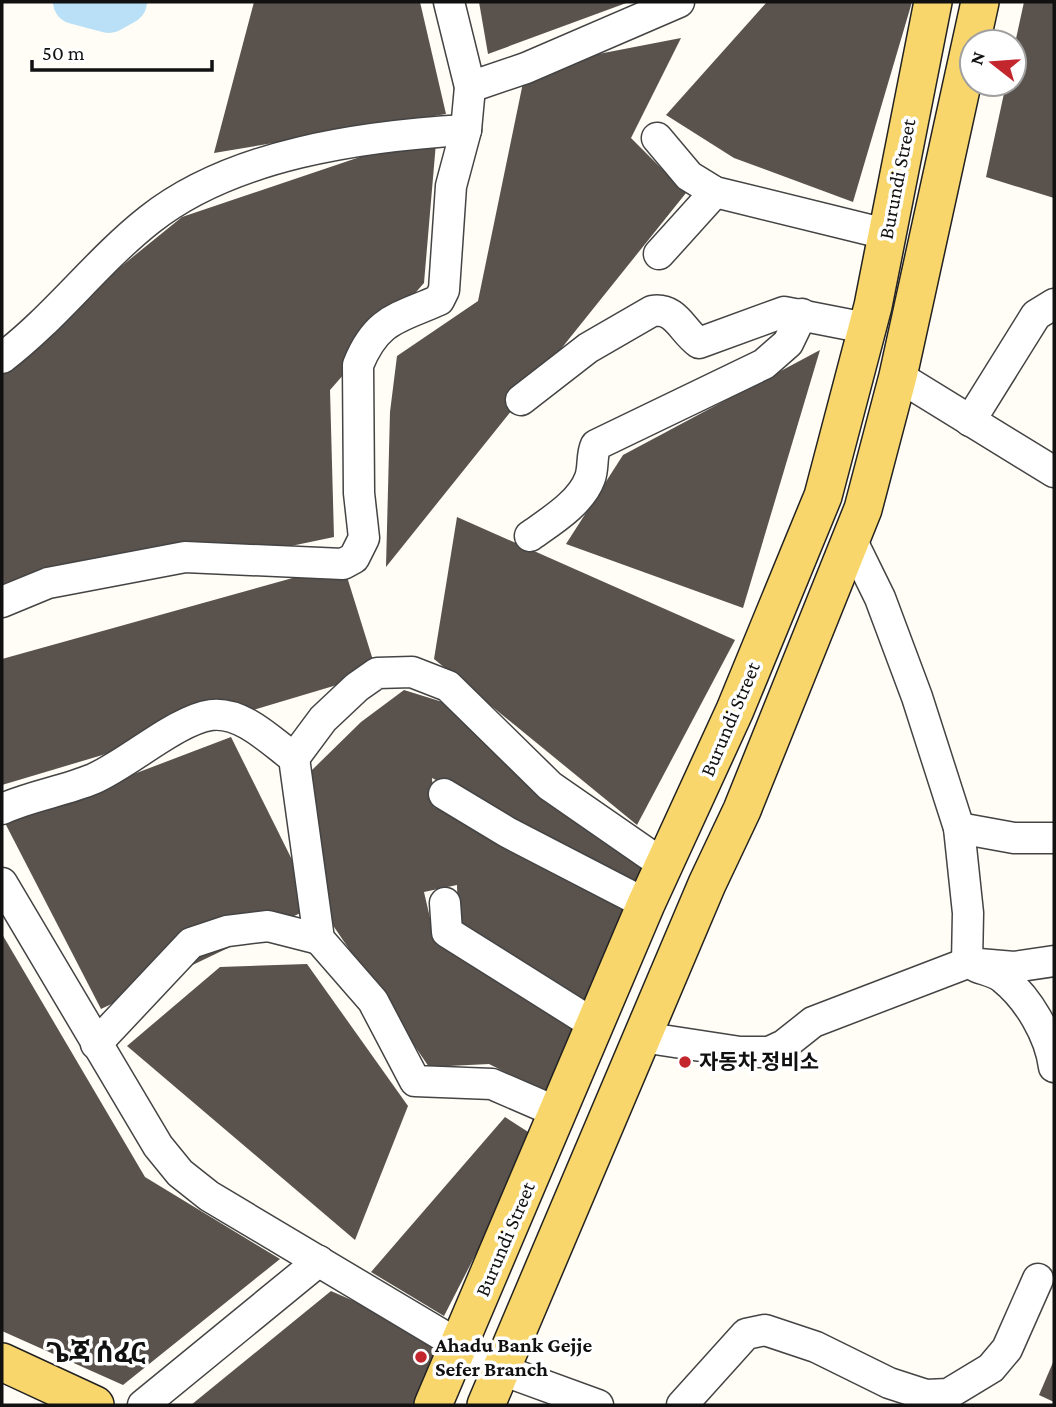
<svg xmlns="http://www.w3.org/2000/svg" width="1056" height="1407" font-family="'Crimson Pro','Noto Sans Ethiopic','Noto Sans KR',serif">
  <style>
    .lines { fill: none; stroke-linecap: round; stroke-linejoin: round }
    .river { stroke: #b9e0f7; stroke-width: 44 }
    .building { fill: #5a524d }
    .minor-casing { stroke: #444; stroke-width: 33 }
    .major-casing { stroke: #222; stroke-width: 40 }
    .minor { stroke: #fff; stroke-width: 30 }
    .major { stroke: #f9d66b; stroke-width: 37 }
    .poi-dot { fill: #c4262e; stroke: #fff; stroke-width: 2.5 }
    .labels { text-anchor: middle; stroke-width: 7; stroke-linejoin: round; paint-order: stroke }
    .street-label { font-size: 21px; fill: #111; stroke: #fff }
    .poi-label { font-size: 21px; font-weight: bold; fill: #111; stroke: #fff; text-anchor: start }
    .district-label { font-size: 28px; font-weight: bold; fill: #111; stroke: #fff }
  </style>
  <rect width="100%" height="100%" fill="#fffdf5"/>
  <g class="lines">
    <path class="river" d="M75,2L109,11L125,2"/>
  </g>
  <g class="building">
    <path d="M254,2H420L446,114L214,153Z"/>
    <path d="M479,2H629L488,54Z"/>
    <path d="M767,2H912L853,202L734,158L666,115Z"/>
    <path d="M1024,2H1054V198L986,177L1006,84H1014V48Z"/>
    <path d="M681,38L631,138L686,193L386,567L390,412L397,356L478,301L526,68Z"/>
    <path d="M437,131L424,283L330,390L334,537L2,607V363L182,217Z"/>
    <path d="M820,350L743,608L566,544L623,455Z"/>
    <path d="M457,517L735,640L637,825L434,659Z"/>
    <path d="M343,564L377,673L2,785V659Z"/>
    <path d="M404,690L449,704L651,865L641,885L432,778L434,807L632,906L590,1003L458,925L457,885L424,892L436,944L581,1030L553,1096L489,1064L429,1067L328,918L311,771L361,722Z"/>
    <path d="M231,737L315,906L101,1009L5,823Z"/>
    <path d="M2,934L145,1177L280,1259L123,1385L2,1331Z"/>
    <path d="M307,964L408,1106L355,1240L127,1046L220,967Z"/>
    <path d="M505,1117L536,1137L444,1316L371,1272Z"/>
    <path d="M331,1291L456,1346L422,1405H191Z"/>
    <path d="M1054,1360V1402L1039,1395Z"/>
  </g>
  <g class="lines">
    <defs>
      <g id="minor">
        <path d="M470,87L526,68L679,2"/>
        <path d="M657,138L689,176L715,192L886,234"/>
        <path d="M659,254L715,192"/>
        <path d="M2,358C56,317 96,262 149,220C232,154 362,136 466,130"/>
        <path d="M898,376L1054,472"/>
        <path d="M521,400L588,348L652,311C676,307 682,331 699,343L784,312L866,328"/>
        <path d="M970,421L1036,315L1054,304"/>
        <path d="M530,536C551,521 581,503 590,478C594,467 591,455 596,445L764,364L788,343L802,314"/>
        <path d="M852,541L880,598L917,697L959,828L968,913L967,963"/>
        <path d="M2,602L48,583L185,557L343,564L354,558L364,538L359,493L358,365C377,318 399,318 439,300L444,290L451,186L466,130L470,87L449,2"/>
        <path d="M294,758L323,719L357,687L377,673L412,672L448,686L550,786L664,865"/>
        <path d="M444,794L507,832L646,904"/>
        <path d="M2,809C31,796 64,791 93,779C128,764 176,720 211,715C242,711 271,741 294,758L319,939L373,1001L415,1081L492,1084L559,1113"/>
        <path d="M959,828L1014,838H1054"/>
        <path d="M2,883L158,1146L180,1173L209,1196L499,1369L598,1405"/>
        <path d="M445,903L447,932L595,1025"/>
        <path d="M977,967C985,970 996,972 1003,978C1028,998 1050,1035 1054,1067"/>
        <path d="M642,1037L740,1052H769L784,1045L813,1022L967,963L1014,967L1054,961"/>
        <path d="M96,1044L191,943L227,931L268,926L319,939"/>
        <path d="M143,1405L319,1261"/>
        <path d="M682,1405L746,1334L765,1330L816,1347L889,1383L926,1395L948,1394L991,1368L1007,1349L1038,1279"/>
      </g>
      <g id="major">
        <path d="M2,1362L95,1405"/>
        <path d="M433,1405L646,904L735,710L823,496L873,306L933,2"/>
        <path d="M486,1405L707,884L742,810L863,509L898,376L980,2"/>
      </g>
    </defs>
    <use href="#minor" class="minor-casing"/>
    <use href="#major" class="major-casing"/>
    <use href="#minor" class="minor"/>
    <use href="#major" class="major"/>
  </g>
  <g class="poi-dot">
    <circle cx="685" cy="1062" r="7"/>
    <circle cx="421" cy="1357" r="7"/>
  </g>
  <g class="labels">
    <g class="street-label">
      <text transform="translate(897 179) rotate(-79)" y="7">Burundi Street</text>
      <text transform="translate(730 719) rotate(-67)" y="7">Burundi Street</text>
      <text transform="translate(505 1239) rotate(-67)" y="7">Burundi Street</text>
    </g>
    <g class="poi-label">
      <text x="699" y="1069">자동차 정비소</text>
      <text x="435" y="1352">Ahadu Bank Gejje<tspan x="435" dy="24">Sefer Branch</tspan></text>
    </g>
    <g class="district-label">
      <text x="96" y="1362">ጌጃ ሰፈር</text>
    </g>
  </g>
  <rect width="1056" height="1407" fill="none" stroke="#111111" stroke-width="7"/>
  <g transform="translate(993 63) rotate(287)"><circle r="33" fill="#ffffff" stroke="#a0a0a0" stroke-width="2"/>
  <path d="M0-5L12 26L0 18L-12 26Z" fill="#c4262e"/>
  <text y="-10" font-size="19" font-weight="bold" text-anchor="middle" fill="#111111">N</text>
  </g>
  <path d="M32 60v10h180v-10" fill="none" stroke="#111111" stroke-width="3.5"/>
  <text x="42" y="60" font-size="21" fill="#111111" stroke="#ffffff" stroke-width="5" paint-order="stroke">50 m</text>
</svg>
